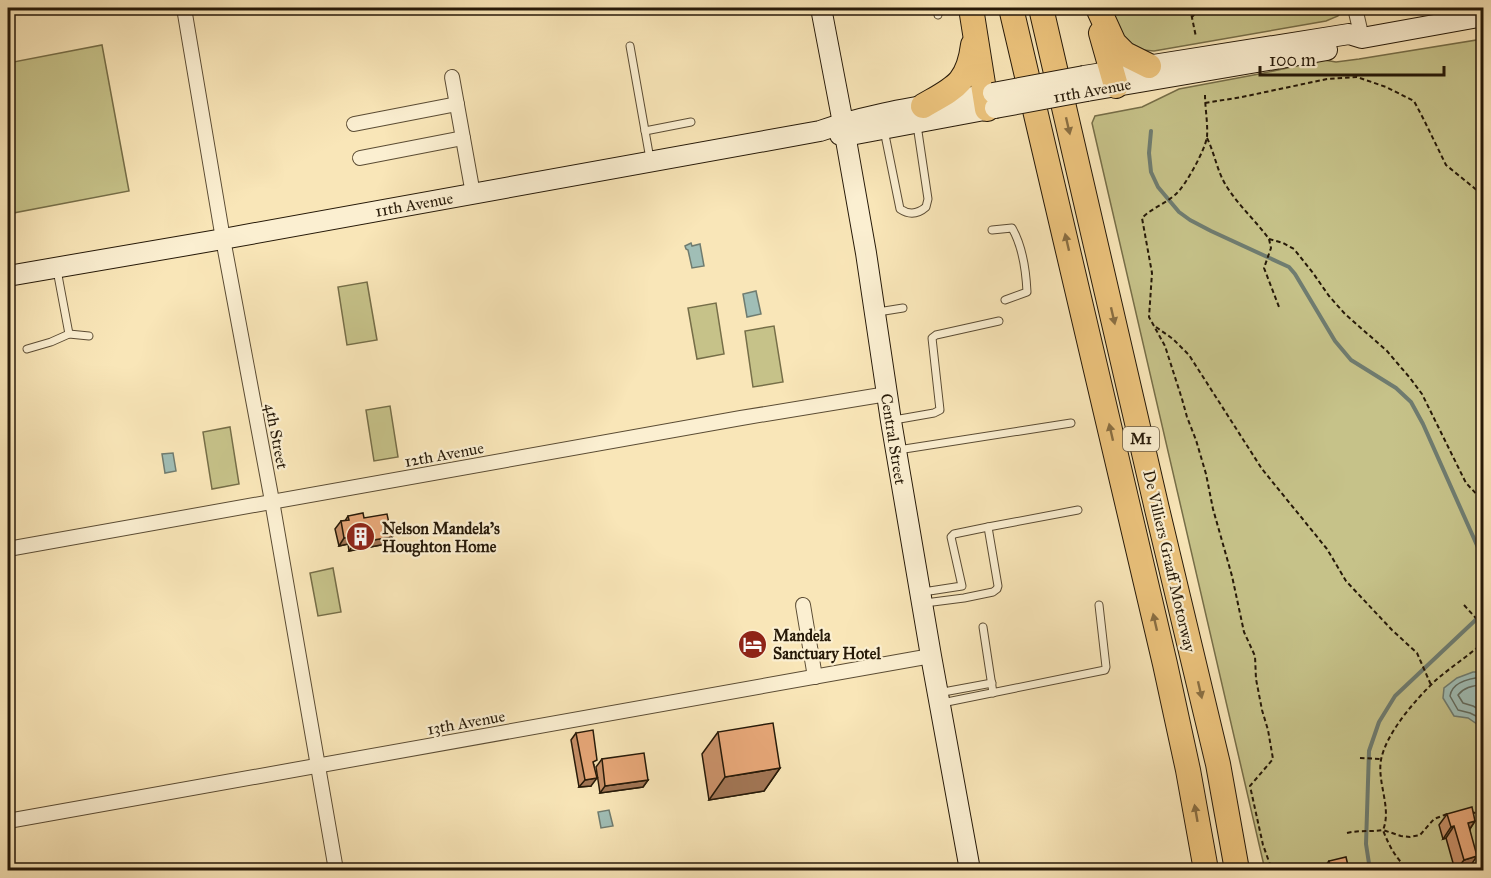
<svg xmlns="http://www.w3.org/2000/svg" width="1491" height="878" font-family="'IM FELL Great Primer',serif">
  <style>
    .green { fill: #c6c289; stroke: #766e48; stroke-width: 1.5 }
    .water { fill: #a0beb6; stroke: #6f7c70; stroke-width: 1.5 }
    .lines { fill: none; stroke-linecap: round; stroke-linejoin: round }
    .shore { stroke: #636c5f; stroke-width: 1.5 }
    .stream { stroke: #6f7c70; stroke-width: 4 }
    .lane-casing { stroke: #5b4c34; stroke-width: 9 }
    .street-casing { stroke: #5b4c34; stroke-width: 16 }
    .secondary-casing { stroke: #261908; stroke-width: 22 }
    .highway-casing { stroke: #261908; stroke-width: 26 }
    .path { stroke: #261908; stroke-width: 2; stroke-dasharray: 4.5 3; stroke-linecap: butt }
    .lane { stroke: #fbefd1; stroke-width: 7 }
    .street { stroke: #fbefd1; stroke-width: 14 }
    .secondary { stroke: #fbefd1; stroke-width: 20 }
    .highway { stroke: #ecc37c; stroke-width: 24 }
    .secondary-bridge-casing { stroke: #261908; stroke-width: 22; stroke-linecap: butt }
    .secondary-bridge { stroke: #fbefd1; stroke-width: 20 }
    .wall { fill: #c89068; stroke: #261908; stroke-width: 1.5 }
    .shaded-wall { fill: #a27655; stroke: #261908; stroke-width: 1.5 }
    .building { fill: #e8a879; stroke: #261908; stroke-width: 1.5 }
    .oneway { fill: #896e42 }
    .labels { text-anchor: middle; stroke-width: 4.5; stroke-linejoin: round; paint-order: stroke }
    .shield { fill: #fbefd1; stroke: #665944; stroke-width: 1.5 }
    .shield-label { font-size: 15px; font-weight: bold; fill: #261908 }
    .street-label { font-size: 16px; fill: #261908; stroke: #fbefd1 }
    .poi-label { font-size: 16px; font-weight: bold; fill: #261908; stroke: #fbefd1; text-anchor: start }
  </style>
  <rect width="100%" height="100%" fill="#f9e6b8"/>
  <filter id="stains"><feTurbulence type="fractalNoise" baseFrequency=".00333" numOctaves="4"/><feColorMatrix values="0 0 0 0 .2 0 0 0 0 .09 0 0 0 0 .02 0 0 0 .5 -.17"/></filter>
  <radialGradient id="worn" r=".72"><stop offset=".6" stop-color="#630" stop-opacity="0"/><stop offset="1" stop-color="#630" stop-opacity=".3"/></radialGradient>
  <g class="green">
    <path d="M1104,8H1341L1342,11L1338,16L1326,21L1154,51L1143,50L1126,45Z"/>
    <path d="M1483,39V870H1265L1092,123L1095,116L1142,107L1179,89L1259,74L1324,60L1336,62L1359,59Z"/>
    <path d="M102,45L129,191L8,214V63Z"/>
    <path d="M367,282L377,340L347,345L338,287Z"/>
    <path d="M716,303L724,354L697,359L688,308Z"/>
    <path d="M774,326L783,382L753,387L745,331Z"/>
    <path d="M390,406L398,457L374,461L366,410Z"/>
    <path d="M230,427L239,484L212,489L203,432Z"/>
    <path d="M333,568L341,612L318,616L310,573Z"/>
  </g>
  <g class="water">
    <path d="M691,243L692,246L700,244L704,266L692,268L688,250L686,249L685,246Z"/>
    <path d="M756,291L761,314L747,317L743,294Z"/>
    <path d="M173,453L176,471L165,473L162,454Z"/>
    <path d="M1473,672H1483V728L1468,718L1454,716L1443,698L1444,688L1457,678Z"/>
    <path d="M609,810L613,826L601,828L598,812Z"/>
  </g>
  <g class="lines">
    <g class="shore">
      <path d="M1484,677C1471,678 1452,682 1450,696L1458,710L1470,713L1484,720"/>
      <path d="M1484,685C1474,685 1464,687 1458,695L1463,703L1473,706L1484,712"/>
    </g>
    <g class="stream">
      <path d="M1151,131L1149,153L1151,172L1158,187L1179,212L1190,220L1211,231L1289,267L1295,274L1335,341L1351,360L1396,388L1411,402L1423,424L1484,561"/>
      <path d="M1370,870L1366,844L1369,751L1379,722L1395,696L1484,612"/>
    </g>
    <defs>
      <g id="lane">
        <path d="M937,8L938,15"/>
        <path d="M630,46L650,159"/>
        <path d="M884,130L900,209C909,215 918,214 926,207L928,199L917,125"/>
        <path d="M645,131L691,122"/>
        <path d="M992,230L1012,228C1023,247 1026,271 1027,292L1005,300"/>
        <path d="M878,312L903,308"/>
        <path d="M69,334L89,336"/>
        <path d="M27,349L51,342L69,334L57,270"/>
        <path d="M894,420L934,413L940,410L932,338L936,335L999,321"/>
        <path d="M898,450L1071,423"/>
        <path d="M988,527L1078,510"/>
        <path d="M923,592L962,586L951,537L954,534L988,527L998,586L997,589L993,592L964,598L925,603"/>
        <path d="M983,627L993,693"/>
        <path d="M938,693L992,683"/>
        <path d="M942,703L1105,670L1106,667L1099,605"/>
      </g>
      <g id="street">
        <path d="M184,8L223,239L272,501L336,870"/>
        <path d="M1355,8L1362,38"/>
        <path d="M452,77L473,194"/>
        <path d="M354,124L457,104"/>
        <path d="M360,158L463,138"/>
        <path d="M8,549L741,418L887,394"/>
        <path d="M803,605L815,677"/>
        <path d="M8,821L931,656"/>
      </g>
      <g id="secondary">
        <path d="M821,8L843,123L866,253L891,421L931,656L970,870"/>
        <path d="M1084,76L1349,34L1362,38L1484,16"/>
        <path d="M1087,91L1327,50"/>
        <path d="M840,135L845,136L995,108"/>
        <path d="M8,276L223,239L820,131C876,111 936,105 993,93"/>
      </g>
      <g id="highway">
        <path d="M971,8L987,109"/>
        <path d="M1011,8L1165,664L1188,770L1206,870"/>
        <path d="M1041,8L1157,509L1218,764L1237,870"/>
        <path d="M1098,8L1114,43L1125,54L1149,66"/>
        <path d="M1101,33L1116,86"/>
        <path d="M923,106C954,88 968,84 973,45"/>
      </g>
    </defs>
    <use href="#lane" class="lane-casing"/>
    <use href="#street" class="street-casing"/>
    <use href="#secondary" class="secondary-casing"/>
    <use href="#highway" class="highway-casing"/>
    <g class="path">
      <path d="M1190,8L1196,37"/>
      <path d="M1192,17L1200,8"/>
      <path d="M1205,95C1205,108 1208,123 1207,137C1205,150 1186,185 1176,194C1165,204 1152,208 1142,218L1152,273L1149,317L1165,346L1182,399L1187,417L1196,440L1206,474L1213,509L1232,576L1244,632L1255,656L1256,679L1262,710L1268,730L1273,759L1250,786L1263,845L1272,870"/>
      <path d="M1205,103L1242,97L1327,79L1357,77L1386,87L1414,101L1424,120L1446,165L1484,196"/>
      <path d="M1207,138C1215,154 1217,172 1227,187C1239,206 1256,221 1269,239L1271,248L1264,268L1279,307"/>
      <path d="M1269,239L1283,243L1294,249L1313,273L1329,296L1345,314L1387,351L1410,378L1422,394L1466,483L1484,502"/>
      <path d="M1156,327L1173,339L1189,355L1262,469L1327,549L1346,581L1392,630L1417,653L1431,685"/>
      <path d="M1464,605L1484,627"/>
      <path d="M1360,758L1381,759"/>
      <path d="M1471,812L1484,815"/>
      <path d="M1447,814L1434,819L1420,835L1410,837L1401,836L1383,830C1392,808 1377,783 1381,760C1386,733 1416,699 1436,680C1451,667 1468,656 1484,642"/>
      <path d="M1347,833C1359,830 1370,832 1383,830C1389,846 1396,859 1409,870"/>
    </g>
    <use href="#lane" class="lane"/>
    <use href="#street" class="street"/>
    <use href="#secondary" class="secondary"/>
    <use href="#highway" class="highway"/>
    <defs>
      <g id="secondary-bridge">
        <path d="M993,93L1084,76"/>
        <path d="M995,108L1087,91"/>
      </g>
    </defs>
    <use href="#secondary-bridge" class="secondary-bridge-casing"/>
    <use href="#secondary-bridge" class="secondary-bridge"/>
  </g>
  <g class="wall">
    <path d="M348,516L364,518L392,537L386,544L349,551L348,544L339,546L335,529L341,521H345Z"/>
    <path d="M718,732L780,768L764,791L709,800L702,754Z"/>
    <path d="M576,733L594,765L591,786L579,787L571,740Z"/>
    <path d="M602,759L648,780L643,787L600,793L596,767Z"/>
    <path d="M1447,814L1475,821L1470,829L1469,868L1460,870H1455L1446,838L1443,839L1439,825Z"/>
    <path d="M1329,861L1349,870H1322Z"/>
  </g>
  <g class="shaded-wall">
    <path d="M353,536L348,544L339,546L344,538Z"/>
    <path d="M392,537L386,544L349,551L355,543Z"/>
    <path d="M780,768L764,791L709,800L725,777Z"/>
    <path d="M597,778L591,786L579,787L585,780Z"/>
    <path d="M648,780L643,787L600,793L605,786Z"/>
    <path d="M1475,821L1467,833L1468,823Z"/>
    <path d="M1454,826L1446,838L1443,839L1451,827Z"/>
    <path d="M1477,856L1469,868L1456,870L1464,860Z"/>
  </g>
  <g class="building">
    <path d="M363,513L364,518L387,514L392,537L355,543L353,536L344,538L341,521L349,520L348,516Z"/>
    <path d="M773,723L780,768L725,777L718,732Z"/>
    <path d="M593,730L597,760L593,762L597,778L585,780L576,733Z"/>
    <path d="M644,753L648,780L605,786L602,759Z"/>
    <path d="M1472,807L1475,821L1468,823L1477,856L1464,860L1454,826L1451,827L1447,814Z"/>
    <path d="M1346,857L1349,870H1331L1329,861Z"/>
  </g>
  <defs><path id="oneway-solid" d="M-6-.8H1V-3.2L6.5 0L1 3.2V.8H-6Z" transform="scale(1.5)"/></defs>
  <g class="oneway">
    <use href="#oneway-solid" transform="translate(1068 126) rotate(77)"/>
    <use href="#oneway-solid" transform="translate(1067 242) rotate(-103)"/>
    <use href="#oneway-solid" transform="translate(1113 316) rotate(77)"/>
    <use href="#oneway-solid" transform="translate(1111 432) rotate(-103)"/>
    <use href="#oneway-solid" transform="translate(1155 622) rotate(-103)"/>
    <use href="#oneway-solid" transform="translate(1200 690) rotate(77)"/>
    <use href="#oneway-solid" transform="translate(1196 813) rotate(-100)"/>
  </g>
  <defs>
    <symbol id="building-disc" viewBox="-11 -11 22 22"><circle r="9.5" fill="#8f2418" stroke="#fbefd1"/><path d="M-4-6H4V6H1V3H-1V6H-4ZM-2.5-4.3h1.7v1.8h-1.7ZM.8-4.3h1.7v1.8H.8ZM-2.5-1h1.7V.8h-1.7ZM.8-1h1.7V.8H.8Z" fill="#fff"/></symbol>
    <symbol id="hotel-disc" viewBox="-11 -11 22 22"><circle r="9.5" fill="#8f2418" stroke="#fbefd1"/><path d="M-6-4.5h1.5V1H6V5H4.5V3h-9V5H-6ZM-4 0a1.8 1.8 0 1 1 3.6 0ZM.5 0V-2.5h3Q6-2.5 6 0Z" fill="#fff"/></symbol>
  </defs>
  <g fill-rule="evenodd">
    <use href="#building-disc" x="344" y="520" width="33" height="33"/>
    <use href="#hotel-disc" x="736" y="628" width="33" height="33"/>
  </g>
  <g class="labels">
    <rect class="shield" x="1123" y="427" width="36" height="24" rx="4.5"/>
    <g class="shield-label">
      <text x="1141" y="444">M1</text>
    </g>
    <g class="street-label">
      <text transform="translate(1092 90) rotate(-10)" y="6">11th Avenue</text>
      <text transform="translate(414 204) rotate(-10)" y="6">11th Avenue</text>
      <text transform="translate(277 436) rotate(79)" y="6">4th Street</text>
      <text transform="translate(894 439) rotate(81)" y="6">Central Street</text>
      <text transform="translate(444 454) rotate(-10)" y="6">12th Avenue</text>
      <text transform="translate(1170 561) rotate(77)" y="6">De Villiers Graaff Motorway</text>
      <text transform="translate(466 722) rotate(-10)" y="6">13th Avenue</text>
    </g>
    <g class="poi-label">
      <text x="382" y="534">Nelson Mandela's<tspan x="382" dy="18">Houghton Home</tspan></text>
      <text x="773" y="641">Mandela<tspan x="773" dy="18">Sanctuary Hotel</tspan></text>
    </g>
  </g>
  <rect width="1491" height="878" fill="none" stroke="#f9e6b8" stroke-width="30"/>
  <rect x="9" y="9" width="1473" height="860" fill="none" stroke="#261908" stroke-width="3"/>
  <rect x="15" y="15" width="1461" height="848" fill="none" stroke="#261908" stroke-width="1.5"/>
  <path d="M1260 66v9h184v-9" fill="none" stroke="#261908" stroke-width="3"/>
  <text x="1269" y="66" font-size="18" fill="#261908" stroke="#fbefd1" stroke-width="4.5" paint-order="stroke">100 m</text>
  <rect width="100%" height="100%" filter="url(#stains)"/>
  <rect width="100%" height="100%" fill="url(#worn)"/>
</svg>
